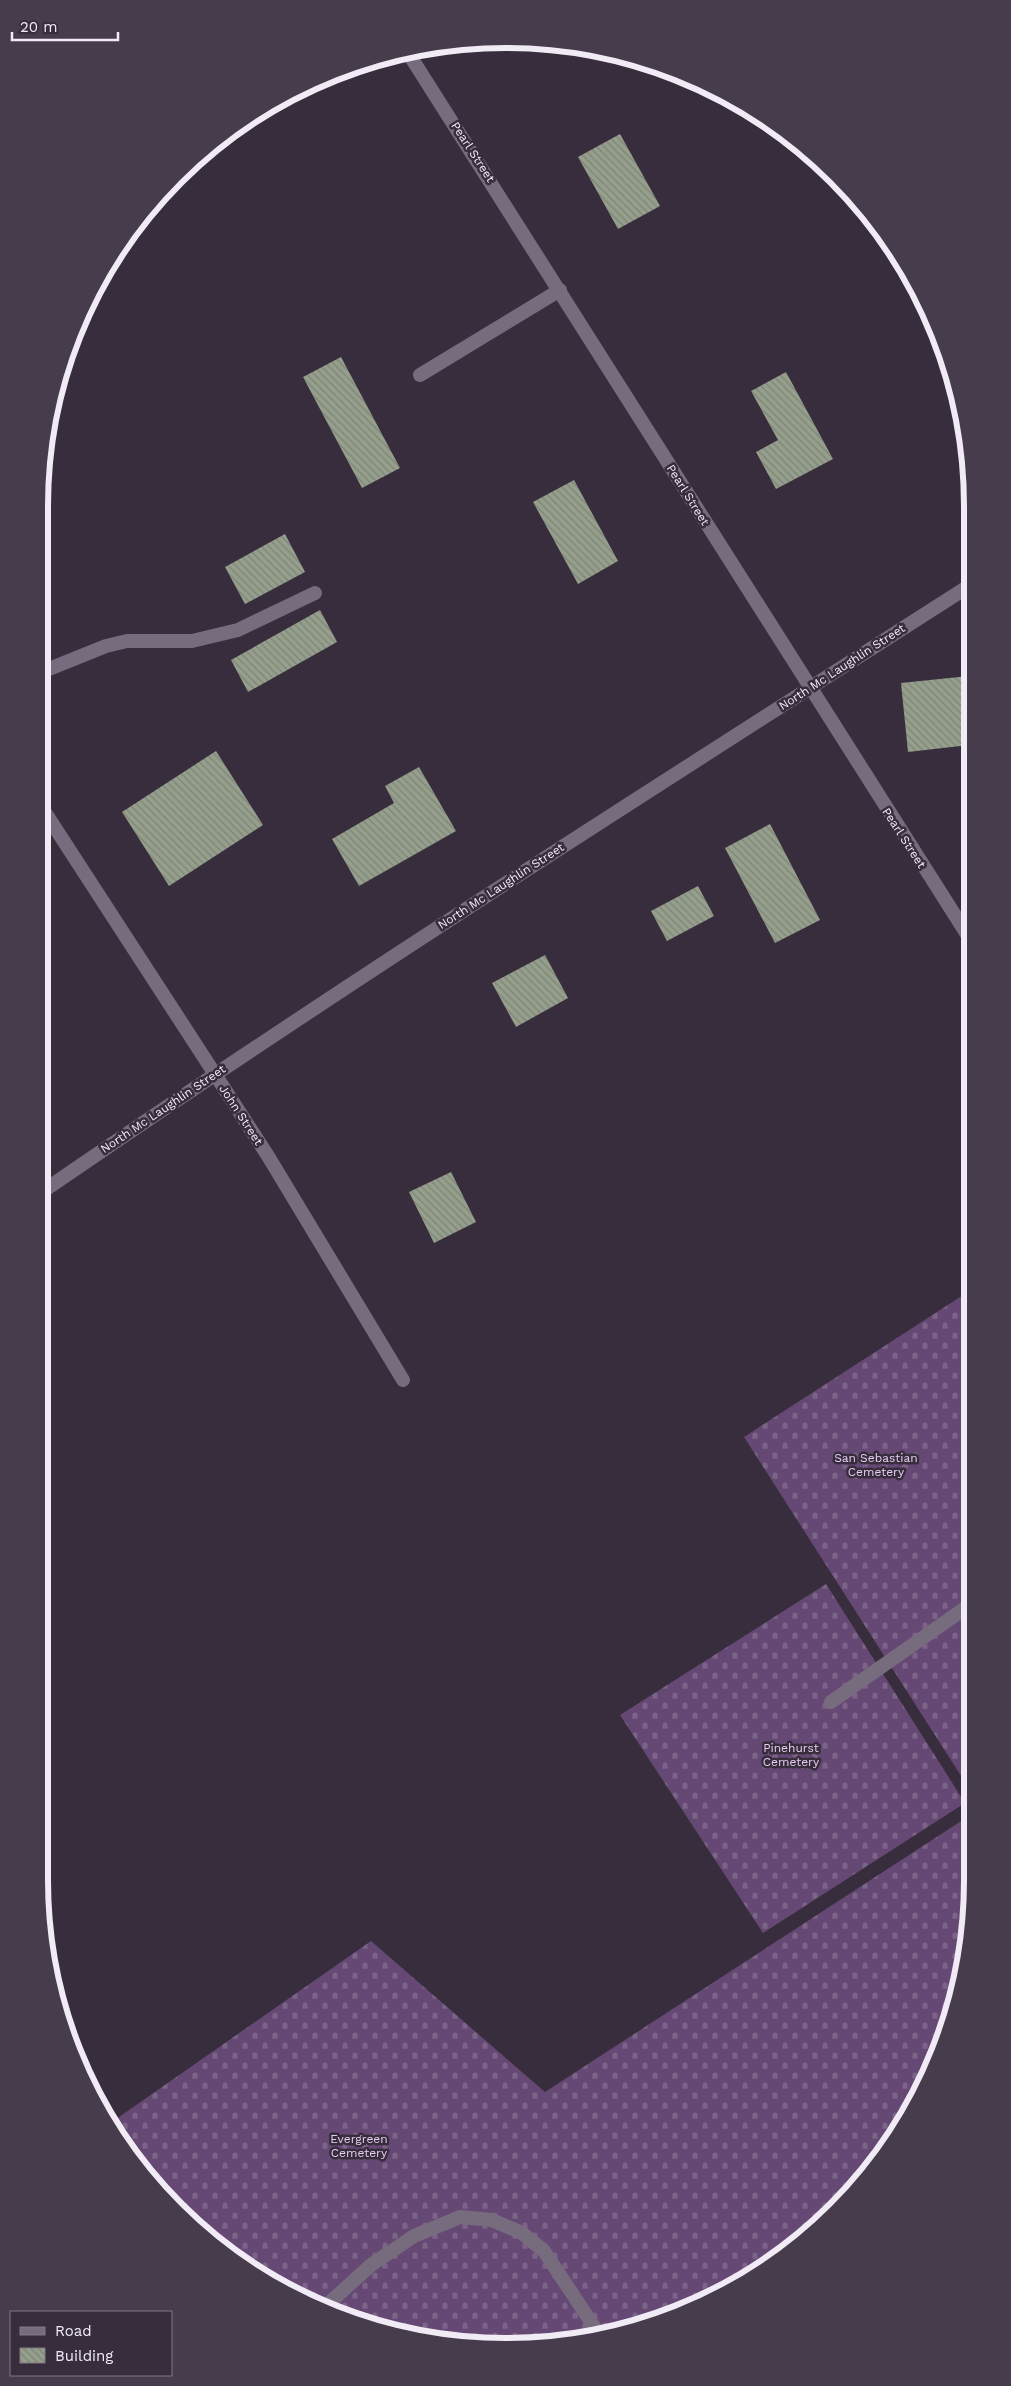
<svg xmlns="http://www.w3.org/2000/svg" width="1011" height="2386" font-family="'Work Sans',sans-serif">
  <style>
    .cemetery { fill: url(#cemetery-stones) }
    .building { fill: url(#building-back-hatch) }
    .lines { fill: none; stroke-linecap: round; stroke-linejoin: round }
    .service { stroke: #776c7d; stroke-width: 14 }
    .minor { stroke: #776c7d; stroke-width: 14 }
    .tertiary { stroke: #776c7d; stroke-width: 14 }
    .labels { text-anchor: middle; stroke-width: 5; stroke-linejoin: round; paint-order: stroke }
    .street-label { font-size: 12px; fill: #f1ebf5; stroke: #372d3c }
    .park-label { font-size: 12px; fill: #e7cdf4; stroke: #372d3c }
    .rim { fill: none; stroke: #f1ebf5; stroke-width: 6 }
  </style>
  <defs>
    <pattern id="cemetery-stones" width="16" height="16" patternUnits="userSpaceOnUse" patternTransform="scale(1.25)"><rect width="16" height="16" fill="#654874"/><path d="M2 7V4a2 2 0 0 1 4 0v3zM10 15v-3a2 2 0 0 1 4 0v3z" fill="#7c6388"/></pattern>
    <pattern id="building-back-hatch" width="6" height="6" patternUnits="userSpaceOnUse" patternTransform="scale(1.25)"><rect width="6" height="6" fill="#959f8c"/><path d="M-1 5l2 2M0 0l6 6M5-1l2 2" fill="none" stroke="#7e8478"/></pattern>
  </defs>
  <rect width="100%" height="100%" fill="#372d3c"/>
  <g class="cemetery">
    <path d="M971,1290L972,1793L744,1437Z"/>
    <path d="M826,1584L965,1803L763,1933L620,1715Z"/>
    <path d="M972,1814V1880L947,2031L910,2114L857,2188L739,2285L596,2338L505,2347L415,2338L272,2285L154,2188L109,2124L371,1941L545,2092Z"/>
  </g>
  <g class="building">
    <path d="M620,134L660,206L618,229L578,157Z"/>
    <path d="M341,357L400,468L362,488L303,377Z"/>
    <path d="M786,372L833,459L776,489L756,452L778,440L751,391Z"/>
    <path d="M574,480L618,561L578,584L533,502Z"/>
    <path d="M39,522L50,539L39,546Z"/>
    <path d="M285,534L305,572L245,604L225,567Z"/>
    <path d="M320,610L337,642L248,692L231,660Z"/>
    <path d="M969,676V745L908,752L901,683Z"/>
    <path d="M216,751L263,825L169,886L122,812Z"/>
    <path d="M419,767L456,831L359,886L332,839L394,803L385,786Z"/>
    <path d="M770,824L820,920L775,943L725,848Z"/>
    <path d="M698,886L714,916L667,941L651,911Z"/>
    <path d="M545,955L568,998L516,1027L492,983Z"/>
    <path d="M451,1172L476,1222L434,1243L409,1192Z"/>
  </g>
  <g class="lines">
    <g class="service">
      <path d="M420,375L560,290"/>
      <path d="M39,673L106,646L127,641H192L238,630L315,593"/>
      <path d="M831,1702L971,1604"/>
      <path d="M922,2087L928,2073"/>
      <path d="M327,2305L371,2265L414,2236L460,2217L492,2220L522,2233L544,2251L601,2337"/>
    </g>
    <g class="minor">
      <path d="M39,803L268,1156L403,1380"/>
      <path d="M39,1194C344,984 657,786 969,586"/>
    </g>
    <path class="tertiary" d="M407,51L970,939"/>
  </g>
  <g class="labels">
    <g class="street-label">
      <text transform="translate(473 152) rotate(57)" y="4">Pearl Street</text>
      <text transform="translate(688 495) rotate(58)" y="4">Pearl Street</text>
      <text transform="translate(842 667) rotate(-33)" y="4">North Mc Laughlin Street</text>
      <text transform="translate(904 838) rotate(57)" y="4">Pearl Street</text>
      <text transform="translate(501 886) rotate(-33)" y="4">North Mc Laughlin Street</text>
      <text transform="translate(163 1109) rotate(-34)" y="4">North Mc Laughlin Street</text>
      <text transform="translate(241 1115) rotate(57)" y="4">John Street</text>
    </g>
    <g class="park-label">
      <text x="876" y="1462">San Sebastian<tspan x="876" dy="14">Cemetery</tspan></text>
      <text x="791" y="1752">Pinehurst<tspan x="791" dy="14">Cemetery</tspan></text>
      <text x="359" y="2143">Evergreen<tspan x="359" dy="14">Cemetery</tspan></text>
    </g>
  </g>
  <path d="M0 0H1011V2386H0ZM506 48H506A458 458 0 0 1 964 506V1880A458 458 0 0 1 506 2338H506A458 458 0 0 1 48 1880V506A458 458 0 0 1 506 48Z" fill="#463c4b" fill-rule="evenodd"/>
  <path class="rim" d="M506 48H506A458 458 0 0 1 964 506V1880A458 458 0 0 1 506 2338H506A458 458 0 0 1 48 1880V506A458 458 0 0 1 506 48Z"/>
  <rect x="10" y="2311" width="162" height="65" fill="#372d3c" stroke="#817986"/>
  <rect x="20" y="2327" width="25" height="8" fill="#776c7d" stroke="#817986"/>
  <text x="55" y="2336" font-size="15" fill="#f1ebf5">Road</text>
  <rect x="20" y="2348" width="25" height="15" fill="url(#building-back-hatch)" stroke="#817986"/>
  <text x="55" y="2361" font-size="15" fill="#f1ebf5">Building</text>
  <path d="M12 32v8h106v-8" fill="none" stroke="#f1ebf5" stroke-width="2.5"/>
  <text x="20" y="32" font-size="15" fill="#f1ebf5" stroke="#372d3c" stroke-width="4" paint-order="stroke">20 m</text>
</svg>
